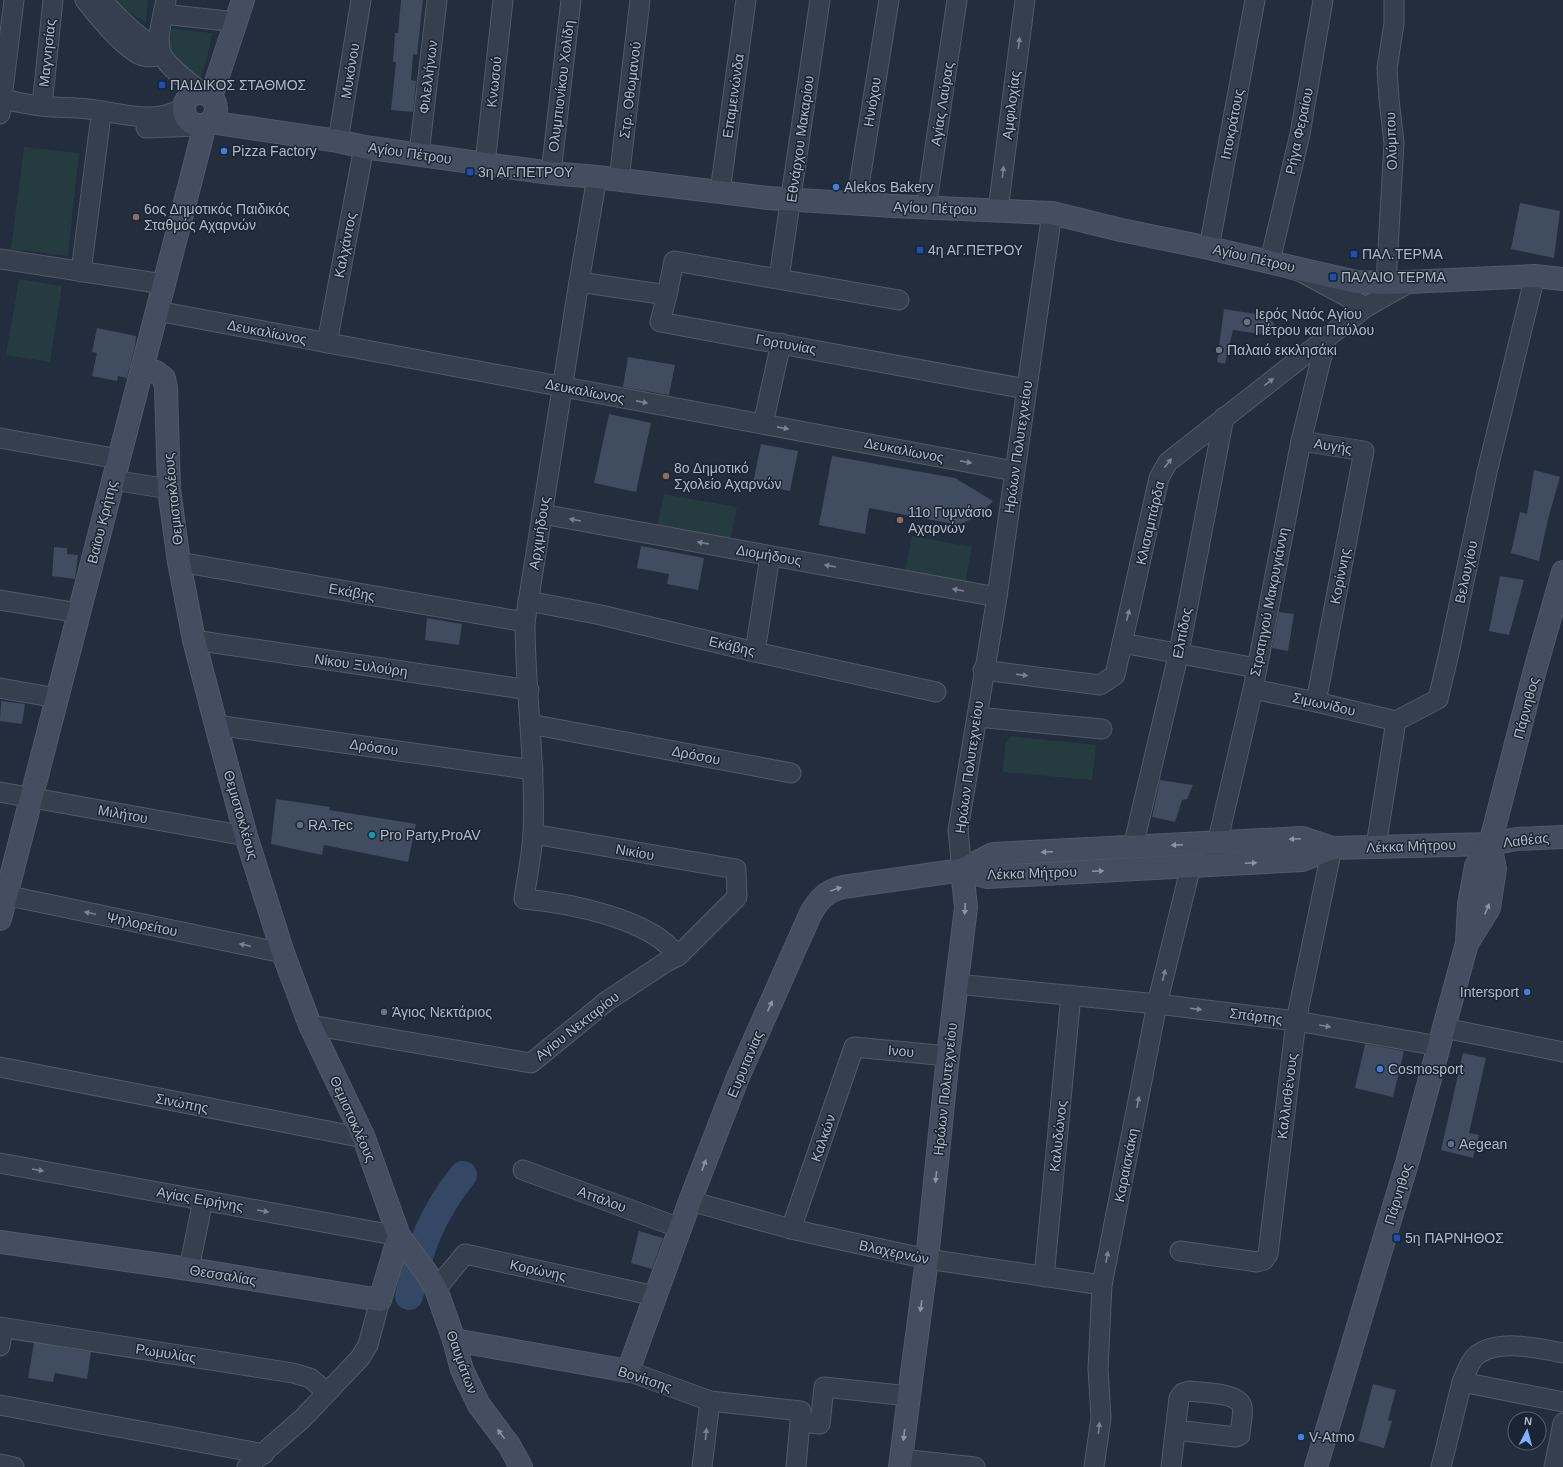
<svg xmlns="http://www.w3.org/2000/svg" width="1563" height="1467" font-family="Arial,sans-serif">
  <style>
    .green { fill: #243c3f }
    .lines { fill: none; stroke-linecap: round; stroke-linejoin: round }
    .river { stroke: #344866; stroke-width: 28 }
    .building { fill: #404d60 }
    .street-casing { stroke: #515a69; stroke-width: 21 }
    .secondary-casing { stroke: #515a69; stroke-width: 24 }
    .street { stroke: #363f4e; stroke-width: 19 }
    .secondary { stroke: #434e61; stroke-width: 22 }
    .oneway { fill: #7a8392 }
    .oneway2 { fill: #8a94a5 }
    .transit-dot { fill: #1a4fb4; stroke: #1b2433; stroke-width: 1.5 }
    .shop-dot { fill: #3f7fe0; stroke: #1b2433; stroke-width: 1.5 }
    .education-dot { fill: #8d6e63; stroke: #1b2433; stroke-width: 1.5 }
    .worship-dot { fill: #6b7280; stroke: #1b2433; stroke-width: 1.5 }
    .service-dot { fill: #5c6f8a; stroke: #1b2433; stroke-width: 1.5 }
    .culture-dot { fill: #0f9aa8; stroke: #1b2433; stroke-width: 1.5 }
    .labels { text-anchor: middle; stroke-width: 3; stroke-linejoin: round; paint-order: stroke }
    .street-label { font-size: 14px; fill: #b1bac9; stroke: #1b2433 }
    .poi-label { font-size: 14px; fill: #b1bac9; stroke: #1b2433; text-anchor: start }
  </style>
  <rect width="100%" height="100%" fill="#222d3e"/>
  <g class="green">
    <path d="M116,0H148L146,22L121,8Z"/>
    <path d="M169,28L212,33L208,55L201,78C179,63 166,57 169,28Z"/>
    <path d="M24,147L79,153L68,256L11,249Z"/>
    <path d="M19,279L62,286L50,362L6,355Z"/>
    <path d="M664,494L737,507L730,541L657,527Z"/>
    <path d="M912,536L972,547L965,583L905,572Z"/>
    <path d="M1010,736L1096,745L1092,780L1003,772L1005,744Z"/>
  </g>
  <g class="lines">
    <path class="river" d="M409,1296C420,1247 431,1215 463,1175"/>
  </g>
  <g class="building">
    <path d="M401,0H423L417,55L413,54L411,80L416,81L413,112L391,110L396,62H393L395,33H398Z"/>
    <path d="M1520,203L1560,211L1554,258L1511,249Z"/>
    <path d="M1224,309L1268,316L1274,324L1272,328L1266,335L1233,330L1225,364L1217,362Z"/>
    <path d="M97,328L136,336L135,346L127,378L118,376L117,381L92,376L97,353L92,352Z"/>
    <path d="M628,357L675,365L669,395L623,387Z"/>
    <path d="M609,414L651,423L636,492L594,483Z"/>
    <path d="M761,444L798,451L790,491L753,483Z"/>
    <path d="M832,456L955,478L993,501L977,517L960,524L948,523L869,508L865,534L819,525Z"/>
    <path d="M1534,470L1560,477L1548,519L1539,561L1511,553L1520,512L1527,514Z"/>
    <path d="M641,546L704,558L698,590L667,584L669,574L637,568Z"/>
    <path d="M54,547L67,548V554L78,555L75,579L52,576Z"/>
    <path d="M1500,576L1524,580L1509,635L1489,631Z"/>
    <path d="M1279,612L1294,614L1288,651L1272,648Z"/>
    <path d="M427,618L462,624L459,645L425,640Z"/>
    <path d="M1,701L25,704L22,724L0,721Z"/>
    <path d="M1160,780L1193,785L1187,799L1182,800L1175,822L1152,817Z"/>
    <path d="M276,799L330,807L329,810L416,824L408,862L324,845L322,855L271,844Z"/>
    <path d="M1365,1044L1404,1051L1393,1097L1355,1088Z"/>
    <path d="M1463,1053L1486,1058L1469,1133L1479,1135L1473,1158L1441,1150Z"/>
    <path d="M639,1231L663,1238L652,1269L631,1263Z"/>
    <path d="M34,1343L91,1352L87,1379L55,1373L53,1382L28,1378Z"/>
    <path d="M1373,1384L1396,1390L1388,1420L1392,1421L1384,1448L1358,1441Z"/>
  </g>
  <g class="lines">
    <defs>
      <g id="street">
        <path d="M85,0C96,14 127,52 143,56C149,58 156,56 162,55"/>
        <path d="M102,0C119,20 139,37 160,52"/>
        <path d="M166,0C163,16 156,37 161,52C165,66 191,83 203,93"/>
        <path d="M1323,0L1300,134L1270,261L1303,273L1366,307"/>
        <path d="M163,14L236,22"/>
        <path d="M0,99C14,101 28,105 42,106C57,108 73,107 88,109C120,112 152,126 183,108"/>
        <path d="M42,106L53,0"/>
        <path d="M0,114L14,0"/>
        <path d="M146,128L198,126"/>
        <path d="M338,141L361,0"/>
        <path d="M419,154L437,0"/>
        <path d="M485,164L503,0"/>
        <path d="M551,173L571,0"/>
        <path d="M597,177L579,282L525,622C525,692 536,762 533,833C532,855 527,877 524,899C568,903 650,918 678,956"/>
        <path d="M619,180L640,0"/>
        <path d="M720,192L746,0"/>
        <path d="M856,204L889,0"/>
        <path d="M926,208L957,0"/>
        <path d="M998,210L1025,0"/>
        <path d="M1209,248L1255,0"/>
        <path d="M0,259L163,284"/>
        <path d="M81,272L100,123"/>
        <path d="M779,278L820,0"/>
        <path d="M579,282L667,295L660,322L1026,389"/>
        <path d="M1386,283L1394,143L1389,99L1387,68L1394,24V0"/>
        <path d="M667,295L674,261L899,300"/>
        <path d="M157,311L1014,471"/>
        <path d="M327,343L364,147"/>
        <path d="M763,424L781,343"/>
        <path d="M0,438L119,459"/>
        <path d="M1301,441L1364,451L1316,702"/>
        <path d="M113,480L169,489"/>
        <path d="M542,514L997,597"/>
        <path d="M179,562L525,622"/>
        <path d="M0,600L79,613"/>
        <path d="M528,601L601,615L755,652L936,692"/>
        <path d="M194,640L529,690"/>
        <path d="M1122,643L1256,668"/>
        <path d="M755,652L770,556"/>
        <path d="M983,670L1100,685L1115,675L1159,478L1168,462L1366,307L1410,282"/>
        <path d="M0,688L57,698"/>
        <path d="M1253,689L1316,702L1396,721"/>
        <path d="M977,717L1102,729"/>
        <path d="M1396,721L1438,699L1449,653L1487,472L1535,276"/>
        <path d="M530,724L791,773"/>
        <path d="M216,725L533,770"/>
        <path d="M0,792L246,836"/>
        <path d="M1376,846L1396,721"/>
        <path d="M1133,847L1179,652L1224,417"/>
        <path d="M1214,857L1253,689L1301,441L1326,339"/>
        <path d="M962,870L958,830L997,597L1052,213"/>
        <path d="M0,894L283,953"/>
        <path d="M956,984L1157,1004L1296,1021L1439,1046"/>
        <path d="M310,1025L531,1063L607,1001L666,962L678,956L737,897L736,869L533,834"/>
        <path d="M1444,1028L1563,1052"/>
        <path d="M0,1067L364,1138"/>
        <path d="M0,1163L399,1236"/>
        <path d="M523,1170L680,1228"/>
        <path d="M690,1201L791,1229L927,1259L1102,1285"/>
        <path d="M791,1229L854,1047L948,1056"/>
        <path d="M1180,1251L1257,1262L1264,1260L1268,1254L1296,1021L1332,848"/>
        <path d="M189,1269L203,1200"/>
        <path d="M1044,1277L1071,995"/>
        <path d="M436,1289L465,1254L655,1296"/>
        <path d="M0,1327L293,1373L310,1378L327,1392"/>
        <path d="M0,1346L3,1328"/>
        <path d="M628,1371L710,1401L801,1411L796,1467"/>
        <path d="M1462,1382C1466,1374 1469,1362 1475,1357C1495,1338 1539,1348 1563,1353"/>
        <path d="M0,1405L264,1454"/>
        <path d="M800,1422L820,1424L824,1387L909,1396"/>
        <path d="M901,1459L975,1467"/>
        <path d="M0,1464L14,1467"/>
        <path d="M247,1467L302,1419L360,1358L368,1345L380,1300"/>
        <path d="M702,1467L710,1401"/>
        <path d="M1094,1467L1101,1418L1098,1369L1102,1285L1157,1004L1191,866"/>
        <path d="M1171,1467L1179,1398L1183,1393L1189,1391C1203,1393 1236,1392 1242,1406C1244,1412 1240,1428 1240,1435L1236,1437L1175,1430"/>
        <path d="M1441,1467L1462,1382L1563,1402"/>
        <path d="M1554,1467L1563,1423"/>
      </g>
      <g id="secondary">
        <circle cx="200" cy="109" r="16"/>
        <path d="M211,97L243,0"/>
        <path d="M210,122L338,141L364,147L551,173L597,177L768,198L893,206L1052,213L1121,230L1209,248L1356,282L1386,283L1535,276L1563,279"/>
        <path d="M142,368L156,372L164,378L166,388L169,489L179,562L194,640L216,725L246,836L283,953L310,1025L364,1138L399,1236L428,1275L436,1289L454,1340L462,1370L479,1405L509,1445L521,1467"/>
        <path d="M962,870L987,877L1302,860L1332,848L1490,844L1517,839L1563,837"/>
        <path d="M0,919L205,125"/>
        <path d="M1468,942L1489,908L1495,869L1490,844"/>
        <path d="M0,1242L189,1269L380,1300L399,1236"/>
        <path d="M454,1340L628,1371L690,1201L738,1077L810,915C818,900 826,891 843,887L962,870L993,854L1302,838L1332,848"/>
        <path d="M900,1467L909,1396L927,1259L948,1056L966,907L962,870"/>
        <path d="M1316,1467L1407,1163L1467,943L1469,904L1476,866L1490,844L1535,670L1563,572"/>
      </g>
    </defs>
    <use href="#street" class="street-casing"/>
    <use href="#secondary" class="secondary-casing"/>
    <use href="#street" class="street"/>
    <use href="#secondary" class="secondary"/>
  </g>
  <defs><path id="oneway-solid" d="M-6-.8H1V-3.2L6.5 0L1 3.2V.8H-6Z"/></defs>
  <g class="oneway">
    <use href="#oneway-solid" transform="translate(1019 43) rotate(-83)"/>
    <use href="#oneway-solid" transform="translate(1003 172) rotate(-83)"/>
    <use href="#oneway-solid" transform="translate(1269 382) rotate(-38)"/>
    <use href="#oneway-solid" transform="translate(642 402) rotate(11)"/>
    <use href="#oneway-solid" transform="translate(783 428) rotate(11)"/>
    <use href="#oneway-solid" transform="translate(966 462) rotate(11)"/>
    <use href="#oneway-solid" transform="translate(1168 463) rotate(-52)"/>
    <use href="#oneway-solid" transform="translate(575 520) rotate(-170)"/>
    <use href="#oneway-solid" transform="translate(703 543) rotate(-170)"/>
    <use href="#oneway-solid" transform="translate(830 566) rotate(-170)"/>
    <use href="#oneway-solid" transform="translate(958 590) rotate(-170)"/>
    <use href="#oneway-solid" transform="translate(1128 615) rotate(-77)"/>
    <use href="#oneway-solid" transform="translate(1022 675) rotate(7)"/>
    <use href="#oneway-solid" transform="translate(90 913) rotate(-168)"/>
    <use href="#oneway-solid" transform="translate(245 945) rotate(-168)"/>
    <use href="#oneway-solid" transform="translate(1164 975) rotate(-76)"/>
    <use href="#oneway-solid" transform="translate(1196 1009) rotate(7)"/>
    <use href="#oneway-solid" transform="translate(1325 1026) rotate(10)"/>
    <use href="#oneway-solid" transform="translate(1138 1102) rotate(-79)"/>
    <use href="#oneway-solid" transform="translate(38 1170) rotate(10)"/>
    <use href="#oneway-solid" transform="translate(263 1211) rotate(10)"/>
    <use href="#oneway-solid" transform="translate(1107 1257) rotate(-79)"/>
    <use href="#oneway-solid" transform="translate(1099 1428) rotate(-83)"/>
    <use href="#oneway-solid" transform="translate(706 1434) rotate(-84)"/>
  </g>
  <g class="oneway2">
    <use href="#oneway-solid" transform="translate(1295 839) rotate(177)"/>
    <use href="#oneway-solid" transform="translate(1177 845) rotate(177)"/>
    <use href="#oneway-solid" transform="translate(1047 852) rotate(177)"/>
    <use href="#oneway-solid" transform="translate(1251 863) rotate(-3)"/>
    <use href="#oneway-solid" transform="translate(1098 871) rotate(-3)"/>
    <use href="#oneway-solid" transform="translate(836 889) rotate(-19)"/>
    <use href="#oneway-solid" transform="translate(965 909) rotate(92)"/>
    <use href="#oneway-solid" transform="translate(1487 909) rotate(-66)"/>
    <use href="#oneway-solid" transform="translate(770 1006) rotate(-66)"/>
    <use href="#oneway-solid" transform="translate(704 1165) rotate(-69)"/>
    <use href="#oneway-solid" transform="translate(936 1177) rotate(96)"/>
    <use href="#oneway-solid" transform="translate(921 1306) rotate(98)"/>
    <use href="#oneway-solid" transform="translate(501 1434) rotate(-127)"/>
    <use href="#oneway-solid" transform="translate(904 1435) rotate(97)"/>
  </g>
  <g class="transit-dot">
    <rect x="158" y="81" width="8" height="8" rx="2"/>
    <rect x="466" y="168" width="8" height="8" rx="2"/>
    <rect x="916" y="246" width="8" height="8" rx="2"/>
    <rect x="1350" y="250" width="8" height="8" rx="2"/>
    <rect x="1329" y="273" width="8" height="8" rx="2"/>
    <rect x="1393" y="1234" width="8" height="8" rx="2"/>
  </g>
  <g class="shop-dot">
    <circle cx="224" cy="151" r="4"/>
    <circle cx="836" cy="187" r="4"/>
    <circle cx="1527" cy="992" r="4"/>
    <circle cx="1380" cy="1069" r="4"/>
    <circle cx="1301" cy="1437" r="4"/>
  </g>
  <g class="education-dot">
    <circle cx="136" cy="217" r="4"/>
    <circle cx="666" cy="476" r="4"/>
    <circle cx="900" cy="520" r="4"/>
  </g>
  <g class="worship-dot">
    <circle cx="1247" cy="322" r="4"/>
    <circle cx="1219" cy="350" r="4"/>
    <circle cx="384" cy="1012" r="4"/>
  </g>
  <g class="service-dot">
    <circle cx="300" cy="825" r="4"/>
    <circle cx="1451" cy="1144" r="4"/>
  </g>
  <circle class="culture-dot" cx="372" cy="835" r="4"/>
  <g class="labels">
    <g class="street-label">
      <text transform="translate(47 53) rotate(-84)" y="5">Μαγνησίας</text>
      <text transform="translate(350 71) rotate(-81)" y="5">Μυκόνου</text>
      <text transform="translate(428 77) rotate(-83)" y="5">Φιλελλήνων</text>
      <text transform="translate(494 82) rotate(-84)" y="5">Κνωσού</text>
      <text transform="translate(561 86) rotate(-83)" y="5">Ολυμπιονίκου Χολίδη</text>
      <text transform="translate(630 90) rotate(-83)" y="5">Στρ. Οθωμανού</text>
      <text transform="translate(733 96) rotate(-82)" y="5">Επαμεινώνδα</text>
      <text transform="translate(872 102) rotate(-81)" y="5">Ηνιόχου</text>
      <text transform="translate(942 104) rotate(-81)" y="5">Αγίας Λαύρας</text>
      <text transform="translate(1011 105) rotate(-83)" y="5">Αμφιλοχίας</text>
      <text transform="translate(1232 124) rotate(-79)" y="5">Ιποκράτους</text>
      <text transform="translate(1299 131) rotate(-78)" y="5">Ρήγα Φεραίου</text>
      <text transform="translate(800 139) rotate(-82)" y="5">Εθνάρχου Μακαρίου</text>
      <text transform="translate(1391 141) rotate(-92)" y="5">Ολύμπου</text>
      <text transform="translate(410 153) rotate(8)" y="5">Αγίου Πέτρου</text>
      <text transform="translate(935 208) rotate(2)" y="5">Αγίου Πέτρου</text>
      <text transform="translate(345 245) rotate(-79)" y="5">Καλχάντος</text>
      <text transform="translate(1254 258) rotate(13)" y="5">Αγίου Πέτρου</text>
      <text transform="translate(267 332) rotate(11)" y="5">Δευκαλίωνος</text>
      <text transform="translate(786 344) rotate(10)" y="5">Γορτυνίας</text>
      <text transform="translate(585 391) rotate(11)" y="5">Δευκαλίωνος</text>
      <text transform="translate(1333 446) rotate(9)" y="5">Αυγής</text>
      <text transform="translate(1018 447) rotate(-82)" y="5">Ηρώων Πολυτεχνείου</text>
      <text transform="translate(904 450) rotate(11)" y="5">Δευκαλίωνος</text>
      <text transform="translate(173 499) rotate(-96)" y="5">Θεμιστοκλέους</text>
      <text transform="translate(102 522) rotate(-76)" y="5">Βαϊου Κρήτης</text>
      <text transform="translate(1150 523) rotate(-77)" y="5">Κλισαμπάρδα</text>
      <text transform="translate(539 533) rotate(-81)" y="5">Αρχιμήδους</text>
      <text transform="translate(769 555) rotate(10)" y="5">Διομήδους</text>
      <text transform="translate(1466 572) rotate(-78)" y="5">Βελουχίου</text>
      <text transform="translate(1340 576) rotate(-79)" y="5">Κορίννης</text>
      <text transform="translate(352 592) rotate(10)" y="5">Εκάβης</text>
      <text transform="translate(1269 602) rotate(-79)" y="5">Στρατηγού Μακρυγιάννη</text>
      <text transform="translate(1182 633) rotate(-79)" y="5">Ελπίδος</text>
      <text transform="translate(732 646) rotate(13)" y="5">Εκάβης</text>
      <text transform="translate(361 665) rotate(8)" y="5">Νίκου Ξυλούρη</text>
      <text transform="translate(1324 704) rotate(13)" y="5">Σιμωνίδου</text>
      <text transform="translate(1526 708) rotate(-75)" y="5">Πάρνηθος</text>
      <text transform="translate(374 747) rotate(8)" y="5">Δρόσου</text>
      <text transform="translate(696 755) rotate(11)" y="5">Δρόσου</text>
      <text transform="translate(969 767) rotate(-82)" y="5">Ηρώων Πολυτεχνείου</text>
      <text transform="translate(123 814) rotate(10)" y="5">Μιλήτου</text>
      <text transform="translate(241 815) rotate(74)" y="5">Θεμιστοκλέους</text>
      <text transform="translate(1526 840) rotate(-6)" y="5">Λαθέας</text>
      <text transform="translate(1411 846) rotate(-2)" y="5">Λέκκα Μήτρου</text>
      <text transform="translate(635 852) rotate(10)" y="5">Νικίου</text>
      <text transform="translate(1032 873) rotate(-2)" y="5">Λέκκα Μήτρου</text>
      <text transform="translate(142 924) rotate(12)" y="5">Ψηλορείτου</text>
      <text transform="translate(1256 1016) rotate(7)" y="5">Σπάρτης</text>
      <text transform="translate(577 1026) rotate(-38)" y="5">Αγίου Νεκταρίου</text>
      <text transform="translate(901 1051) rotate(5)" y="5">Ινου</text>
      <text transform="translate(745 1064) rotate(-67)" y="5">Ευρυτανίας</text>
      <text transform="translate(945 1089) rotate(-84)" y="5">Ηρώων Πολυτεχνείου</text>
      <text transform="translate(1287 1096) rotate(-83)" y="5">Καλλισθένους</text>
      <text transform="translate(182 1103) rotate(11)" y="5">Σινώπης</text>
      <text transform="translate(353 1119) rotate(66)" y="5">Θεμιστοκλέους</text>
      <text transform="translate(1058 1136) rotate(-84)" y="5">Καλυδώνος</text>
      <text transform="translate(823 1138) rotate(-71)" y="5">Καλκών</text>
      <text transform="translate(1126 1165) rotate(-79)" y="5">Καραϊσκάκη</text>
      <text transform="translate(1398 1194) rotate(-73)" y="5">Πάρνηθος</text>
      <text transform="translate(200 1199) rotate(10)" y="5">Αγίας Ειρήνης</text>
      <text transform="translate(602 1199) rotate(20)" y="5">Αττάλου</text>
      <text transform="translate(894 1252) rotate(12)" y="5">Βλαχερνών</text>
      <text transform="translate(538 1270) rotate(12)" y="5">Κορώνης</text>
      <text transform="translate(223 1275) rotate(9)" y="5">Θεσσαλίας</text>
      <text transform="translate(166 1353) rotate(9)" y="5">Ρωμυλίας</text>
      <text transform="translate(462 1362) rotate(70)" y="5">Θαυμάτων</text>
      <text transform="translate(645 1379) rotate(18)" y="5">Βονίτσης</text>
    </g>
    <g class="poi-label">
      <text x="170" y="90">ΠΑΙΔΙΚΟΣ ΣΤΑΘΜΟΣ</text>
      <text x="232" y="156">Pizza Factory</text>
      <text x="478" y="177">3η ΑΓ.ΠΕΤΡΟΥ</text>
      <text x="844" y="192">Alekos Bakery</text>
      <text x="144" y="214">6ος Δημοτικός Παιδικός<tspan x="144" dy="16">Σταθμός Αχαρνών</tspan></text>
      <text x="928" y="255">4η ΑΓ.ΠΕΤΡΟΥ</text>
      <text x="1362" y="259">ΠΑΛ.ΤΕΡΜΑ</text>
      <text x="1341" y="282">ΠΑΛΑΙΟ ΤΕΡΜΑ</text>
      <text x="1255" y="319">Ιερός Ναός Αγίου<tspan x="1255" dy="16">Πέτρου και Παύλου</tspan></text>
      <text x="1227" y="355">Παλαιό εκκλησάκι</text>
      <text x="674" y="473">8ο Δημοτικό<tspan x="674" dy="16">Σχολείο Αχαρνών</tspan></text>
      <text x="908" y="517">11ο Γυμνάσιο<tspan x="908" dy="16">Αχαρνών</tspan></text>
      <text x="308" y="830">RA.Tec</text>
      <text x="380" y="840">Pro Party,ProAV</text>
      <text x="1519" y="997" text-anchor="end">Intersport</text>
      <text x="392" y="1017">Άγιος Νεκτάριος</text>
      <text x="1388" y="1074">Cosmosport</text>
      <text x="1459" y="1149">Aegean</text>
      <text x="1405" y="1243">5η ΠΑΡΝΗΘΟΣ</text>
      <text x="1309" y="1442">V-Atmo</text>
    </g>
  </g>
  <g transform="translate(1527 1431) rotate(6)"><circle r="19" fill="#1b2433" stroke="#57606f"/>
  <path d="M0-3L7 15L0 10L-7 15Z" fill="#81b0ff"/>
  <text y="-6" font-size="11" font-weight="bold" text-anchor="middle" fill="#b1bac9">N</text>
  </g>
</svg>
